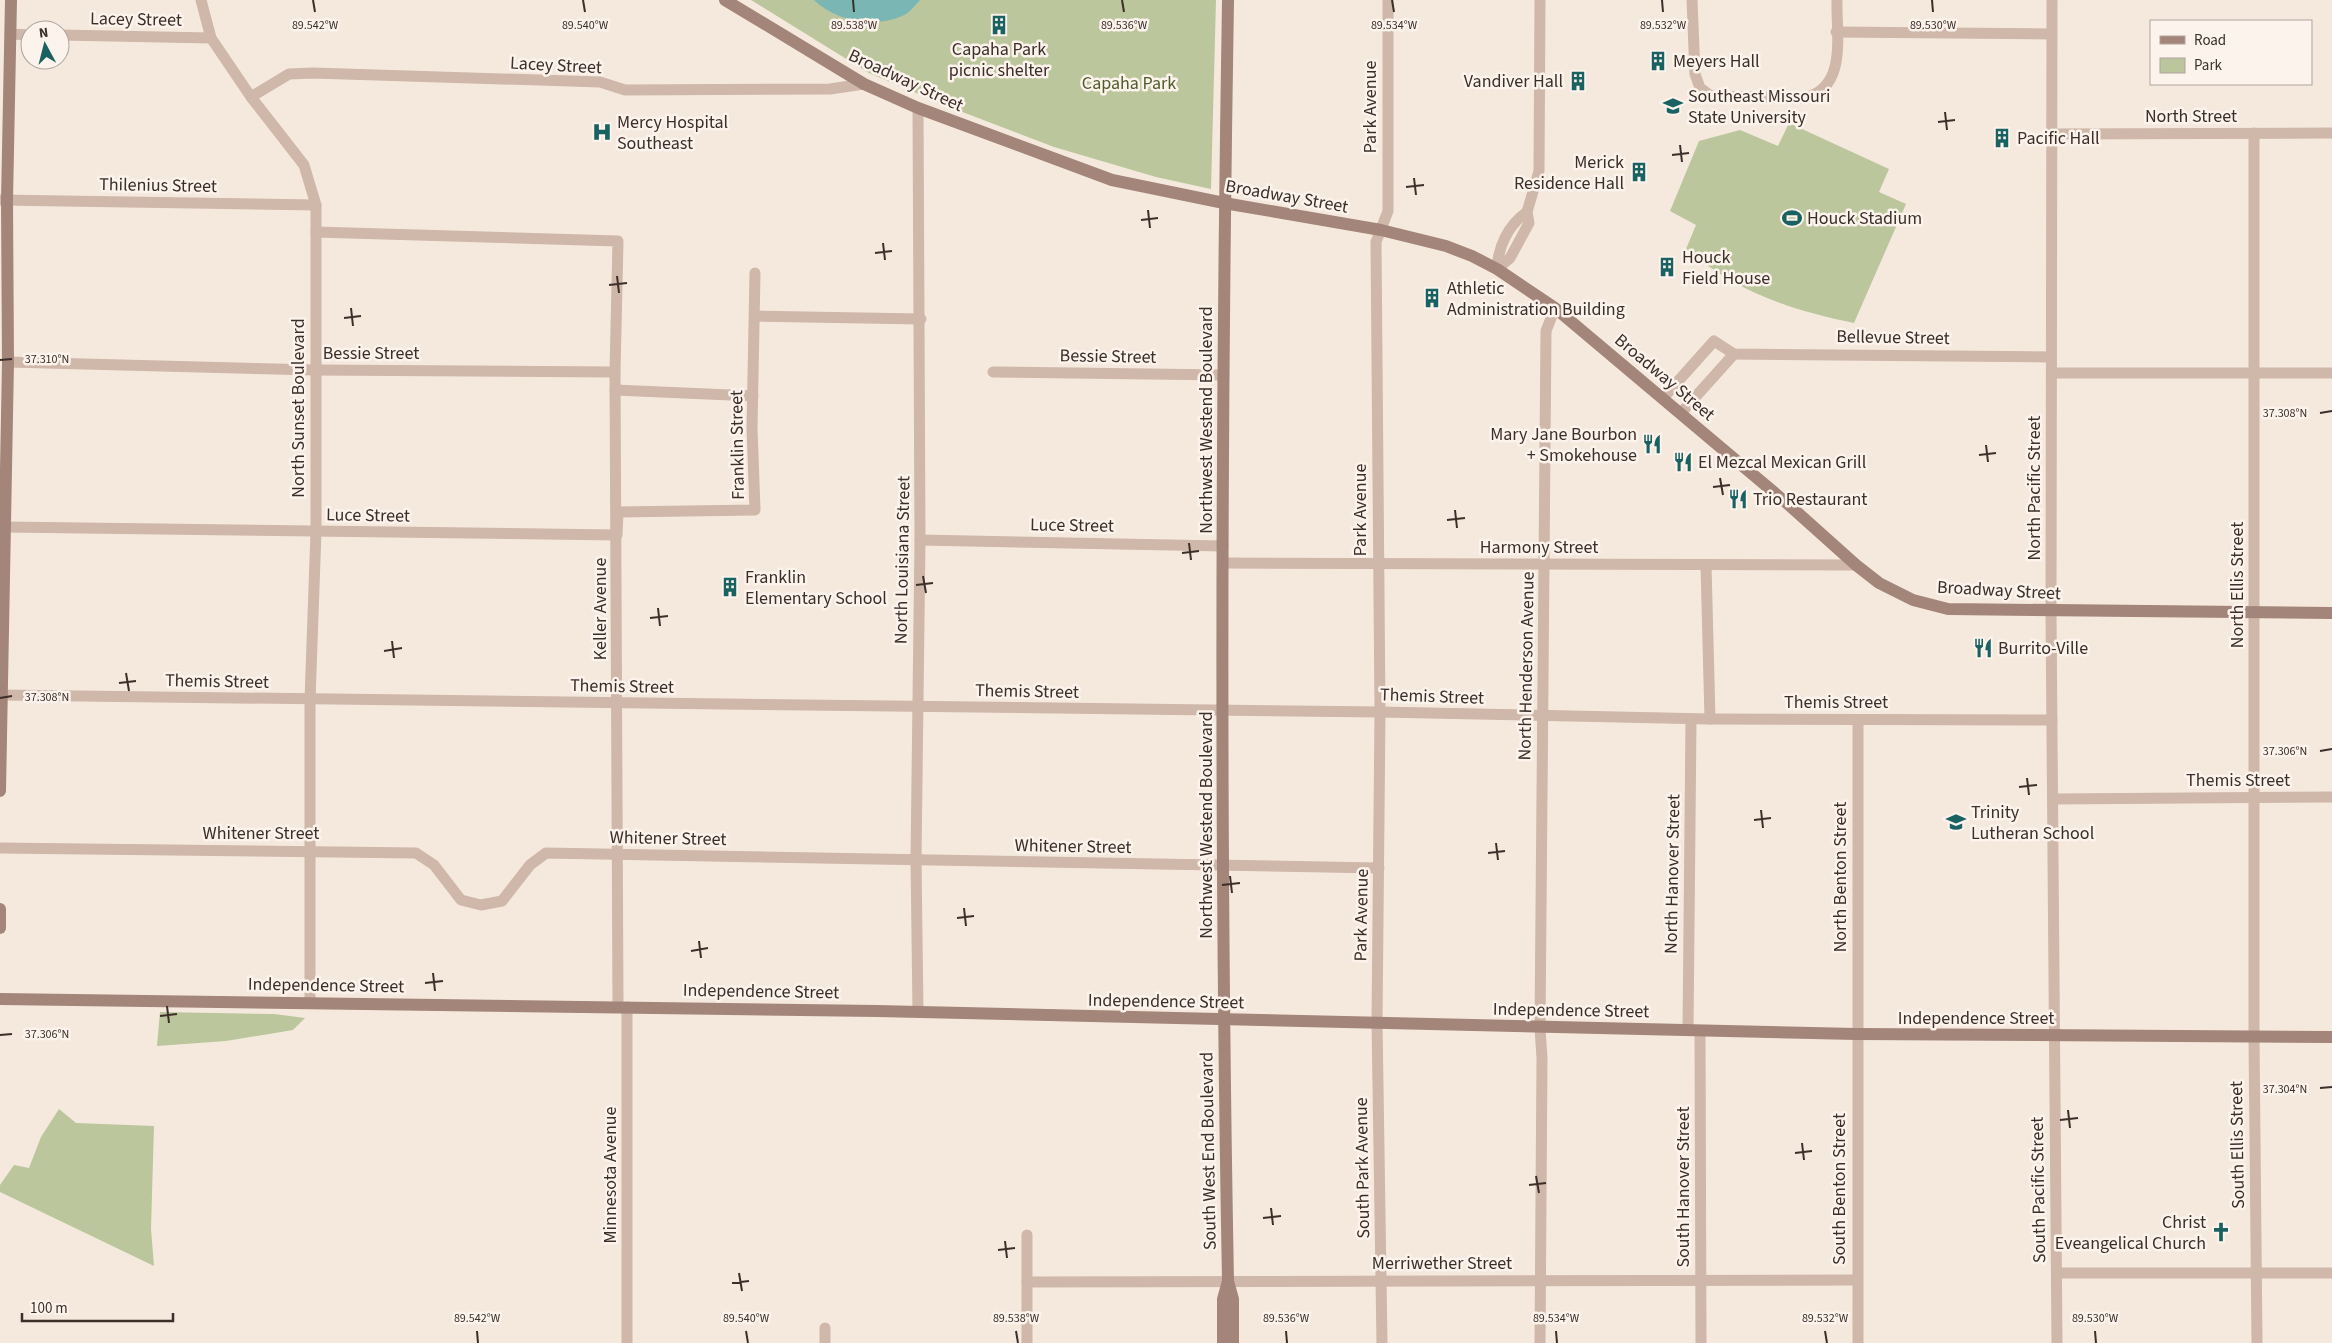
<svg xmlns="http://www.w3.org/2000/svg" width="2332" height="1343" font-family="'Source Sans 3',sans-serif">
  <style>
    .green { fill: #bbc69c }
    .water { fill: #7ab6b4 }
    .lines { fill: none; stroke-linecap: round; stroke-linejoin: round }
    .street { stroke: #cfb7a9; stroke-width: 11 }
    .secondary { stroke: #a38579; stroke-width: 12 }
    .ticks { fill: none; stroke: #3c2e29; stroke-width: 2 }
    .labels { text-anchor: middle; stroke-width: 5; stroke-linejoin: round; paint-order: stroke }
    .street-label { font-size: 18px; fill: #3c2e29; stroke: #fcf3ec }
    .poi-label { font-size: 18px; fill: #3c2e29; stroke: #fcf3ec; text-anchor: start }
    .park-label { font-size: 18px; fill: #4e5d2a; stroke: #fcf3ec }
    .ticks-label { font-size: 12px; text-anchor: middle; fill: #3c2e29; stroke: #fcf3ec; stroke-width: 5; stroke-linejoin: round; paint-order: stroke }
  </style>
  <rect width="100%" height="100%" fill="#f5e9de"/>
  <g class="green">
    <path d="M751,0H1216L1211,189L1156,177L1054,147L952,108L869,73Z"/>
    <path d="M1789,123L1889,169L1879,192L1906,204L1854,323C1790,310 1737,292 1686,249L1696,225L1670,211L1699,141L1740,130L1778,146Z"/>
    <path d="M160,1012L274,1014L305,1018L293,1030L226,1041L157,1046Z"/>
    <path d="M59,1109L76,1123L154,1126L151,1229L154,1266L0,1192V1185L14,1165L29,1168L41,1137Z"/>
  </g>
  <path class="water" d="M814,0H920C916,4 911,11 906,14C878,29 836,22 814,0Z"/>
  <g class="lines">
    <g class="street">
      <path d="M201,0L211,38L251,97L304,165L316,205V531L310,700V1002"/>
      <path d="M1692,0L1695,74L1700,88L1711,96L1804,98C1848,88 1836,35 1837,0"/>
      <path d="M2052,0L2051,612L2057,1343"/>
      <path d="M1836,32L2051,34"/>
      <path d="M10,34L30,35"/>
      <path d="M60,35L211,38"/>
      <path d="M251,97L289,74L313,73L600,82L625,90L830,89L864,84"/>
      <path d="M918,108L920,540L916,859L918,1012"/>
      <path d="M2254,133V1037L2257,1343"/>
      <path d="M2051,134L2332,133"/>
      <path d="M0,200L316,205"/>
      <path d="M316,232L618,241L615,372L618,1007"/>
      <path d="M1497,269L1510,258L1529,223L1527,212L1539,171L1540,0"/>
      <path d="M1497,269C1498,247 1508,225 1527,212"/>
      <path d="M755,316L921,319"/>
      <path d="M8,362L315,370L615,372"/>
      <path d="M993,372L1224,375"/>
      <path d="M2052,373H2332"/>
      <path d="M615,390L753,396"/>
      <path d="M1663,398L1714,341L1734,354L2051,357"/>
      <path d="M1681,413L1734,354"/>
      <path d="M5,527L617,535L618,512L755,510L752,428L755,273"/>
      <path d="M920,540L1223,546"/>
      <path d="M1223,563L1856,565"/>
      <path d="M1706,565L1710,719"/>
      <path d="M1,695L1380,712L1710,719L2052,720"/>
      <path d="M2053,799L2332,797"/>
      <path d="M0,848L416,853L434,865L461,900L481,905L502,901L530,865L546,853L1379,868"/>
      <path d="M627,1007V1343"/>
      <path d="M1688,1030L1691,719"/>
      <path d="M1700,1031L1701,1343"/>
      <path d="M1027,1235V1343"/>
      <path d="M2057,1273H2332"/>
      <path d="M1027,1282L1857,1280"/>
      <path d="M825,1328V1343"/>
      <path d="M1382,1343L1377,1022L1380,712L1376,242L1388,211V0"/>
      <path d="M1540,1343L1542,1058L1540,1028L1546,331L1555,308"/>
      <path d="M1858,1343V721"/>
    </g>
    <g class="secondary">
      <path d="M725,0L864,84L918,108L1112,180L1224,203L1381,230L1446,246L1472,256L1497,269L1555,308L1789,505L1856,565L1879,583L1913,600L1948,609L2332,613"/>
      <path d="M1228,0C1221,427 1220,854 1228,1281L1233,1299V1343"/>
      <path d="M0,791L8,362L7,200L11,0"/>
      <path d="M0,909V928"/>
      <path d="M0,999L877,1011L1856,1034L2332,1037"/>
      <path d="M1223,1343V1299L1228,1281"/>
    </g>
  </g>
  <path class="ticks" d="M313,0L315,12M583,0L585,12M853,0L854,12M1122,0L1124,12M1392,0L1394,12M1662,0L1663,12M1932,0L1933,12M1945,112L1947,130M1938,122L1955,120M1680,145L1682,162M1672,155L1689,153M1414,178L1416,195M1406,187L1424,185M1148,210L1150,228M1141,220L1158,218M883,243L885,260M875,253L892,251M617,276L619,293M609,285L627,283M351,308L353,326M344,318L361,316M0,360L12,359M2320,413L2332,411M1986,445L1988,462M1979,455L1996,453M1720,478L1723,495M1713,487L1730,485M1455,510L1457,528M1447,520L1465,518M1189,543L1191,560M1182,553L1199,551M923,576L926,593M916,585L933,583M658,608L660,626M650,618L668,616M392,641L394,658M384,651L402,648M126,673L129,691M119,683L136,681M0,698L12,696M2320,751L2332,749M2027,778L2029,795M2019,787L2037,785M1761,810L1763,828M1754,820L1771,818M1496,843L1498,860M1488,853L1505,851M1230,876L1232,893M1222,885L1240,883M964,908L966,926M957,918L974,916M699,941L701,958M691,951L708,948M433,973L435,991M425,983L443,981M167,1006L169,1023M160,1016L177,1014M0,1035L12,1034M2320,1088L2332,1087M2068,1110L2070,1128M2060,1120L2078,1118M1802,1143L1804,1160M1795,1153L1812,1151M1536,1176L1539,1193M1529,1185L1546,1183M1271,1208L1273,1225M1263,1218L1281,1216M1005,1241L1007,1258M998,1250L1015,1248M739,1273L742,1291M732,1283L749,1281M477,1331L478,1343M746,1331L748,1343M1016,1331L1018,1343M1286,1331L1287,1343M1556,1331L1557,1343M1825,1331L1827,1343M2095,1331L2096,1343"/>
  <defs>
    <symbol id="building-bare" viewBox="-9 -9 18 18"><path d="M-4-6H4V6H1V3H-1V6H-4ZM-2.5-4.3h1.7v1.8h-1.7ZM.8-4.3h1.7v1.8H.8ZM-2.5-1h1.7V.8h-1.7ZM.8-1h1.7V.8H.8Z" fill="#1a6261" stroke="#fcf3ec" stroke-width="2.5" paint-order="stroke"/></symbol>
    <symbol id="university-bare" viewBox="-9 -9 18 18"><path d="M0-5L7-2L0 1L-7-2ZM-4 1L0 2.5L4 1V4Q0 6-4 4Z" fill="#1a6261" stroke="#fcf3ec" stroke-width="2.5" paint-order="stroke"/></symbol>
    <symbol id="hospital-bare" viewBox="-9 -9 18 18"><path d="M-5-5h3v3.5h4V-5h3V5h-3V1.5h-4V5h-3Z" fill="#1a6261" stroke="#fcf3ec" stroke-width="2.5" paint-order="stroke"/></symbol>
    <symbol id="stadium-bare" viewBox="-9 -9 18 18"><path d="M0-5a6.5 5 0 1 0 0 10a6.5 5 0 1 0 0-10ZM-3.5-1.8h7v3.6h-7Z" fill="#1a6261" stroke="#fcf3ec" stroke-width="2.5" paint-order="stroke"/></symbol>
    <symbol id="restaurant-bare" viewBox="-9 -9 18 18"><path d="M-5-6h1v4h1v-4h1v4h1v-4h1v5L-1.5 .5V6h-2V.5L-5-1ZM5-6V6H3V1.5H1.5Q1.5-4 5-6Z" fill="#1a6261" stroke="#fcf3ec" stroke-width="2.5" paint-order="stroke"/></symbol>
    <symbol id="school-bare" viewBox="-9 -9 18 18"><path d="M0-5L7-2L0 1L-7-2ZM-4 1L0 2.5L4 1V4Q0 6-4 4Z" fill="#1a6261" stroke="#fcf3ec" stroke-width="2.5" paint-order="stroke"/></symbol>
    <symbol id="church-bare" viewBox="-9 -9 18 18"><path d="M-1.2-6h2.4v3.5h3.3v2.4h-3.3V6h-2.4V-.1h-3.3v-2.4h3.3Z" fill="#1a6261" stroke="#fcf3ec" stroke-width="2.5" paint-order="stroke"/></symbol>
  </defs>
  <g fill-rule="evenodd">
    <use href="#building-bare" x="985" y="11" width="28" height="28"/>
    <use href="#building-bare" x="1644" y="47" width="28" height="28"/>
    <use href="#building-bare" x="1564" y="67" width="28" height="28"/>
    <use href="#university-bare" x="1659" y="92" width="28" height="28"/>
    <use href="#hospital-bare" x="588" y="118" width="28" height="28"/>
    <use href="#building-bare" x="1988" y="124" width="28" height="28"/>
    <use href="#building-bare" x="1625" y="158" width="28" height="28"/>
    <use href="#stadium-bare" x="1778" y="204" width="28" height="28"/>
    <use href="#building-bare" x="1653" y="253" width="28" height="28"/>
    <use href="#building-bare" x="1418" y="284" width="28" height="28"/>
    <use href="#restaurant-bare" x="1638" y="430" width="28" height="28"/>
    <use href="#restaurant-bare" x="1669" y="448" width="28" height="28"/>
    <use href="#restaurant-bare" x="1724" y="485" width="28" height="28"/>
    <use href="#building-bare" x="716" y="573" width="28" height="28"/>
    <use href="#restaurant-bare" x="1969" y="634" width="28" height="28"/>
    <use href="#school-bare" x="1942" y="808" width="28" height="28"/>
    <use href="#church-bare" x="2207" y="1218" width="28" height="28"/>
  </g>
  <g class="labels">
    <g class="street-label">
      <text transform="translate(136 19) rotate(1)" y="6">Lacey Street</text>
      <text transform="translate(556 65) rotate(3)" y="6">Lacey Street</text>
      <text transform="translate(906 80) rotate(25)" y="6">Broadway Street</text>
      <text transform="translate(1370 107) rotate(-90)" y="6">Park Avenue</text>
      <text x="2191" y="122">North Street</text>
      <text transform="translate(158 185) rotate(1)" y="6">Thilenius Street</text>
      <text transform="translate(1287 196) rotate(10)" y="6">Broadway Street</text>
      <text transform="translate(1893 337) rotate(1)" y="6">Bellevue Street</text>
      <text x="371" y="359">Bessie Street</text>
      <text transform="translate(1108 356) rotate(1)" y="6">Bessie Street</text>
      <text transform="translate(1665 377) rotate(40)" y="6">Broadway Street</text>
      <text transform="translate(298 408) rotate(-90)" y="6">North Sunset Boulevard</text>
      <text transform="translate(1206 420) rotate(-90)" y="6">Northwest Westend Boulevard</text>
      <text transform="translate(737 445) rotate(-91)" y="6">Franklin Street</text>
      <text transform="translate(2034 488) rotate(-90)" y="6">North Pacific Street</text>
      <text transform="translate(1360 510) rotate(-90)" y="6">Park Avenue</text>
      <text transform="translate(368 515) rotate(1)" y="6">Luce Street</text>
      <text transform="translate(1072 525) rotate(1)" y="6">Luce Street</text>
      <text x="1539" y="553">Harmony Street</text>
      <text transform="translate(902 560) rotate(-89)" y="6">North Louisiana Street</text>
      <text transform="translate(2237 585) rotate(-90)" y="6">North Ellis Street</text>
      <text transform="translate(1999 590) rotate(3)" y="6">Broadway Street</text>
      <text transform="translate(600 609) rotate(-90)" y="6">Keller Avenue</text>
      <text transform="translate(1526 666) rotate(-89)" y="6">North Henderson Avenue</text>
      <text transform="translate(217 681) rotate(1)" y="6">Themis Street</text>
      <text transform="translate(622 686) rotate(1)" y="6">Themis Street</text>
      <text transform="translate(1027 691) rotate(1)" y="6">Themis Street</text>
      <text transform="translate(1432 696) rotate(2)" y="6">Themis Street</text>
      <text x="1836" y="708">Themis Street</text>
      <text x="2238" y="786">Themis Street</text>
      <text transform="translate(1206 825) rotate(-90)" y="6">Northwest Westend Boulevard</text>
      <text x="261" y="839">Whitener Street</text>
      <text transform="translate(668 838) rotate(1)" y="6">Whitener Street</text>
      <text transform="translate(1073 846) rotate(1)" y="6">Whitener Street</text>
      <text transform="translate(1672 874) rotate(-89)" y="6">North Hanover Street</text>
      <text transform="translate(1840 877) rotate(-90)" y="6">North Benton Street</text>
      <text transform="translate(1361 915) rotate(-89)" y="6">Park Avenue</text>
      <text transform="translate(326 985) rotate(1)" y="6">Independence Street</text>
      <text transform="translate(761 991) rotate(1)" y="6">Independence Street</text>
      <text transform="translate(1166 1001) rotate(1)" y="6">Independence Street</text>
      <text transform="translate(1571 1010) rotate(1)" y="6">Independence Street</text>
      <text x="1976" y="1024">Independence Street</text>
      <text transform="translate(2237 1145) rotate(-91)" y="6">South Ellis Street</text>
      <text transform="translate(1208 1151) rotate(-91)" y="6">South West End Boulevard</text>
      <text transform="translate(1362 1168) rotate(-91)" y="6">South Park Avenue</text>
      <text transform="translate(610 1175) rotate(-90)" y="6">Minnesota Avenue</text>
      <text transform="translate(1683 1187) rotate(-90)" y="6">South Hanover Street</text>
      <text transform="translate(1839 1189) rotate(-90)" y="6">South Benton Street</text>
      <text transform="translate(2038 1190) rotate(-91)" y="6">South Pacific Street</text>
      <text x="1442" y="1269">Merriwether Street</text>
    </g>
    <g class="poi-label">
      <text x="999" y="55" text-anchor="middle">Capaha Park<tspan x="999" dy="21">picnic shelter</tspan></text>
      <text x="1673" y="67">Meyers Hall</text>
      <text x="1563" y="87" text-anchor="end">Vandiver Hall</text>
      <text x="1688" y="102">Southeast Missouri<tspan x="1688" dy="21">State University</tspan></text>
      <text x="617" y="128">Mercy Hospital<tspan x="617" dy="21">Southeast</tspan></text>
      <text x="2017" y="144">Pacific Hall</text>
      <text x="1624" y="168" text-anchor="end">Merick<tspan x="1624" dy="21">Residence Hall</tspan></text>
      <text x="1807" y="224">Houck Stadium</text>
      <text x="1682" y="263">Houck<tspan x="1682" dy="21">Field House</tspan></text>
      <text x="1447" y="294">Athletic<tspan x="1447" dy="21">Administration Building</tspan></text>
      <text x="1637" y="440" text-anchor="end">Mary Jane Bourbon<tspan x="1637" dy="21">+ Smokehouse</tspan></text>
      <text x="1698" y="468">El Mezcal Mexican Grill</text>
      <text x="1753" y="505">Trio Restaurant</text>
      <text x="745" y="583">Franklin<tspan x="745" dy="21">Elementary School</tspan></text>
      <text x="1998" y="654">Burrito-Ville</text>
      <text x="1971" y="818">Trinity<tspan x="1971" dy="21">Lutheran School</tspan></text>
      <text x="2206" y="1228" text-anchor="end">Christ<tspan x="2206" dy="21">Eveangelical Church</tspan></text>
    </g>
    <g class="park-label">
      <text x="1129" y="89">Capaha Park</text>
    </g>
  </g>
  <g class="ticks-label">
    <text x="315" y="29">89.542°W</text>
    <text x="585" y="29">89.540°W</text>
    <text x="854" y="29">89.538°W</text>
    <text x="1124" y="29">89.536°W</text>
    <text x="1394" y="29">89.534°W</text>
    <text x="1663" y="29">89.532°W</text>
    <text x="1933" y="29">89.530°W</text>
    <text x="47" y="363">37.310°N</text>
    <text x="2285" y="417">37.308°N</text>
    <text x="47" y="701">37.308°N</text>
    <text x="2285" y="755">37.306°N</text>
    <text x="47" y="1038">37.306°N</text>
    <text x="2285" y="1093">37.304°N</text>
    <text x="477" y="1322">89.542°W</text>
    <text x="746" y="1322">89.540°W</text>
    <text x="1016" y="1322">89.538°W</text>
    <text x="1286" y="1322">89.536°W</text>
    <text x="1556" y="1322">89.534°W</text>
    <text x="1825" y="1322">89.532°W</text>
    <text x="2095" y="1322">89.530°W</text>
  </g>
  <rect x="2150" y="20" width="162" height="65" fill="#fcf3ec" stroke="#afa49e"/>
  <rect x="2160" y="36" width="25" height="8" fill="#a38579" stroke="#afa49e"/>
  <text x="2194" y="45" font-size="15" fill="#3c2e29">Road</text>
  <rect x="2160" y="58" width="25" height="15" fill="#bbc69c" stroke="#afa49e"/>
  <text x="2194" y="70" font-size="15" fill="#3c2e29">Park</text>
  <g transform="translate(45 45) rotate(353)"><circle r="24" fill="#fcf3ec" stroke="#afa49e"/>
  <path d="M0-4L9 19L0 12L-9 19Z" fill="#1a6261"/>
  <text y="-8" font-size="14" font-weight="bold" text-anchor="middle" fill="#3c2e29">N</text>
  </g>
  <path d="M22 1313v8h151v-8" fill="none" stroke="#3c2e29" stroke-width="2.5"/>
  <text x="30" y="1313" font-size="15" fill="#3c2e29" stroke="#fcf3ec" stroke-width="4" paint-order="stroke">100 m</text>
</svg>
